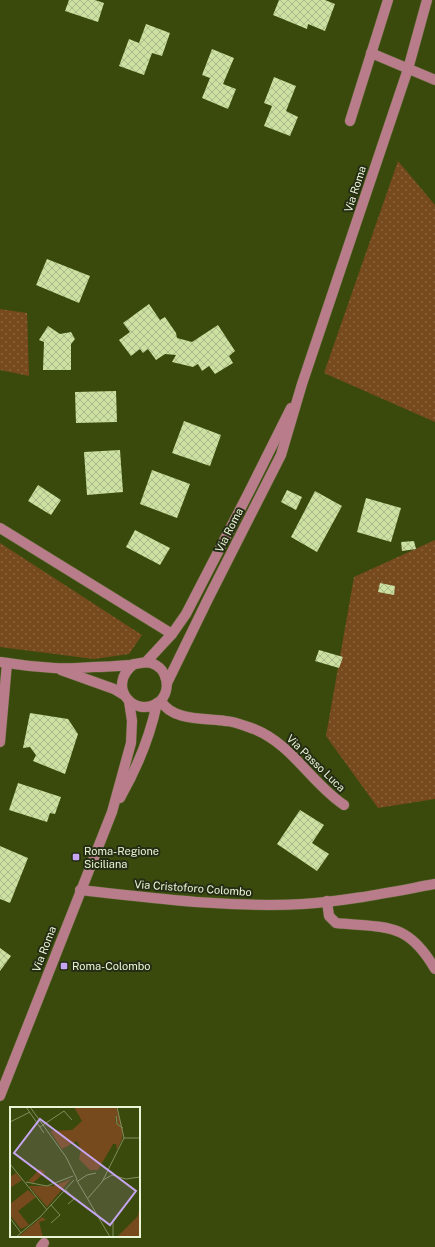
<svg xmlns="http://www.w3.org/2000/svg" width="435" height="1247" font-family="'Public Sans',sans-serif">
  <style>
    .grass { fill: url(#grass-dots) }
    .building { fill: url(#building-cross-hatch) }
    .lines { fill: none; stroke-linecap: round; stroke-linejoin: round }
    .minor-casing { stroke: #5a6930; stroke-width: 11 }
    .minor { stroke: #b97c8b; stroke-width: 10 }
    .poi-dot { fill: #c6a6f0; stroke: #252d14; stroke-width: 1.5 }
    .labels { text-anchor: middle; stroke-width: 4; stroke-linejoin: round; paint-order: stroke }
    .street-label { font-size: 11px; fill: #eaf5d6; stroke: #252d14 }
    .poi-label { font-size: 11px; fill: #eaf5d6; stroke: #252d14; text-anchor: start }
    .inset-road { fill: none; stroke: #808e5d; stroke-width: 1 }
    .view { fill: #c6a6f0; fill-opacity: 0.15; stroke: #c6a6f0; stroke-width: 2 }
    .inset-edge { fill: none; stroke: #eaf5d6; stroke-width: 2 }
  </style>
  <defs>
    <pattern id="grass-dots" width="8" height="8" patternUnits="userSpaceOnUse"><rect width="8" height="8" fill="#764a1d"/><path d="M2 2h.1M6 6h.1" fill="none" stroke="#8a653d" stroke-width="1.8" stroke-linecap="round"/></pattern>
    <pattern id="building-cross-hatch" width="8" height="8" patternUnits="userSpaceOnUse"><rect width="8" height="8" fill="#cbe0a1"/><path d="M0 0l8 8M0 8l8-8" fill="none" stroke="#aaba89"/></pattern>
  </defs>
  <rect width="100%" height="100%" fill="#3a4a0c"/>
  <g class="grass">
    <path d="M398,161L435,205V422L324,373Z"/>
    <path d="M0,309L27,313L29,376L0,370Z"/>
    <path d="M435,540V799L378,808L326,736L354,577Z"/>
    <path d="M0,543L142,635L129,654L94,659L0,647Z"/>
  </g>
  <g class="building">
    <path d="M69,0H95L104,3L98,22L65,11Z"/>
    <path d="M279,0H325L335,4L325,31L308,24L307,29L273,15Z"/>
    <path d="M146,24L170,33L162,56L152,53L144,75L119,66L129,39L139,43Z"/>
    <path d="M212,49L234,58L223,84L236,89L228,109L202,98L210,78L202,75Z"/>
    <path d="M274,77L296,86L286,111L298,117L290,136L264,126L272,106L264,103Z"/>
    <path d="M47,259L90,276L79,303L36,285Z"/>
    <path d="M149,304L160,320L165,317L176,333L177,338L192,342L218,325L235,351L229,356L233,363L215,374L209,366L202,371L198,364L193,367L172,362L176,355L165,354L156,360L148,349L143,353L140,349L131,356L119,340L130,332L123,323Z"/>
    <path d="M48,326L60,334L71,332L75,339L71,344V370H43L44,342L39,340Z"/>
    <path d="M116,391L117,422L76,423L75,392Z"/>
    <path d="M184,421L221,435L210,466L172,453Z"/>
    <path d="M120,450L123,492L87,495L84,452Z"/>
    <path d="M152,470L190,484L177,518L140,504Z"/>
    <path d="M38,485L61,500L51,515L28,501Z"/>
    <path d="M287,490L302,497L296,510L281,502Z"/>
    <path d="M315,491L342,506L317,552L291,537Z"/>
    <path d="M366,498L401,508L391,542L357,532Z"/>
    <path d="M135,530L170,548L160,565L126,547Z"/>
    <path d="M414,541L416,549L402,551L401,542Z"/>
    <path d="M380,583L395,586L394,595L378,592Z"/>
    <path d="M319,650L343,657L339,668L315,661Z"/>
    <path d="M30,713L68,719L78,734L65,774L33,761L36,755L30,747L23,748Z"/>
    <path d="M18,783L61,797L55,814L50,813L47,822L9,810Z"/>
    <path d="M300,810L324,825L312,843L329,854L317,871L277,844Z"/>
    <path d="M0,846L28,858L10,903L0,899Z"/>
    <path d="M0,948L11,956L0,971Z"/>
  </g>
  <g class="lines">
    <defs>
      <g id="minor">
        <path d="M371,53L435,80"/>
        <path d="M350,121L388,0"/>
        <path d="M0,528L172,634"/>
        <path d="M0,662C18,665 36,667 54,668C68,669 81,668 94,667C106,667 118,666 130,665C138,664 144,661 151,663C168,668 172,691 159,702C135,720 105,686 134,664"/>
        <path d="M146,662L172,634L186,614L249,492L291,408"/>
        <path d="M61,670L114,689L124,695"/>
        <path d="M167,683L208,599L281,455L302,384L408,69L427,0"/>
        <path d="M161,701C172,721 205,718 225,721C234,721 245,726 254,729C292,744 311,783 344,805"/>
        <path d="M0,742L7,663"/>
        <path d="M120,798C137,768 150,737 157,703"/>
        <path d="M80,890C154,898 229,908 303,904C348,901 391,892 435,884"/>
        <path d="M327,901L329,916L336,923C386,928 407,921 435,969"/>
        <path d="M0,1096L112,812L131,743L132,721L129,701"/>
        <path d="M41,1247L44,1243"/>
      </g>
    </defs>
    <use href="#minor" class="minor-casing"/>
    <use href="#minor" class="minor"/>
  </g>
  <g class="poi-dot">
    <rect x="72" y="853" width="8" height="8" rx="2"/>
    <rect x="60" y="962" width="8" height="8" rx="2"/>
  </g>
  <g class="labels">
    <g class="street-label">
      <text transform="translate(355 189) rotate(-72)" y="4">Via Roma</text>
      <text transform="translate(229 530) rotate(-63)" y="4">Via Roma</text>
      <text transform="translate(316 763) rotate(44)" y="4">Via Passo Luca</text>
      <text transform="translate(193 888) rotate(4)" y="4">Via Cristoforo Colombo</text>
      <text transform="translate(44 949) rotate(-69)" y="4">Via Roma</text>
    </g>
    <g class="poi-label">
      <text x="84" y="855">Roma-Regione<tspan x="84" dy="13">Siciliana</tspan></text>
      <text x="72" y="970">Roma-Colombo</text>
    </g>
  </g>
  <g transform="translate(10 1107)">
    <rect width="130" height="130" fill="#3a4a0c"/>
    <path d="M64,0H106L112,19L108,17L105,8V11L106,16L113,22L112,32L107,43L106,37H103L88,63H80L69,52L71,43L67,34L52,42L40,24L62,23L72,14ZM30,62L35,65L23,76L18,74ZM6,66L12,73L0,81V70ZM61,72L37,100L19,79H43ZM18,83L26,90L8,104L19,118L11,122L0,108V97ZM130,95V130H107L128,109ZM32,110L36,113L29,115L33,130H8Z" fill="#764a1d"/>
    <path class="inset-road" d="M16,0L34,26M20,0L56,50L67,72M106,9L107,17L113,21M0,15L20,5M30,20L54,4L62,13M114,31H130M0,57L37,103M66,72L100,130M93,73L102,68L116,72L130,70M68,74L77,68L86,66M16,75L37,79L63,69M56,83L64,92L58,97M78,91L92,75L114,31L107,0M41,98L50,108L41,116M0,111L11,126M103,114V130M6,130L30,110L64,73"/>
    <path class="view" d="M30,12L126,84L100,118L4,46Z"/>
    <rect width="130" height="130" class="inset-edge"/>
  </g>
</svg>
